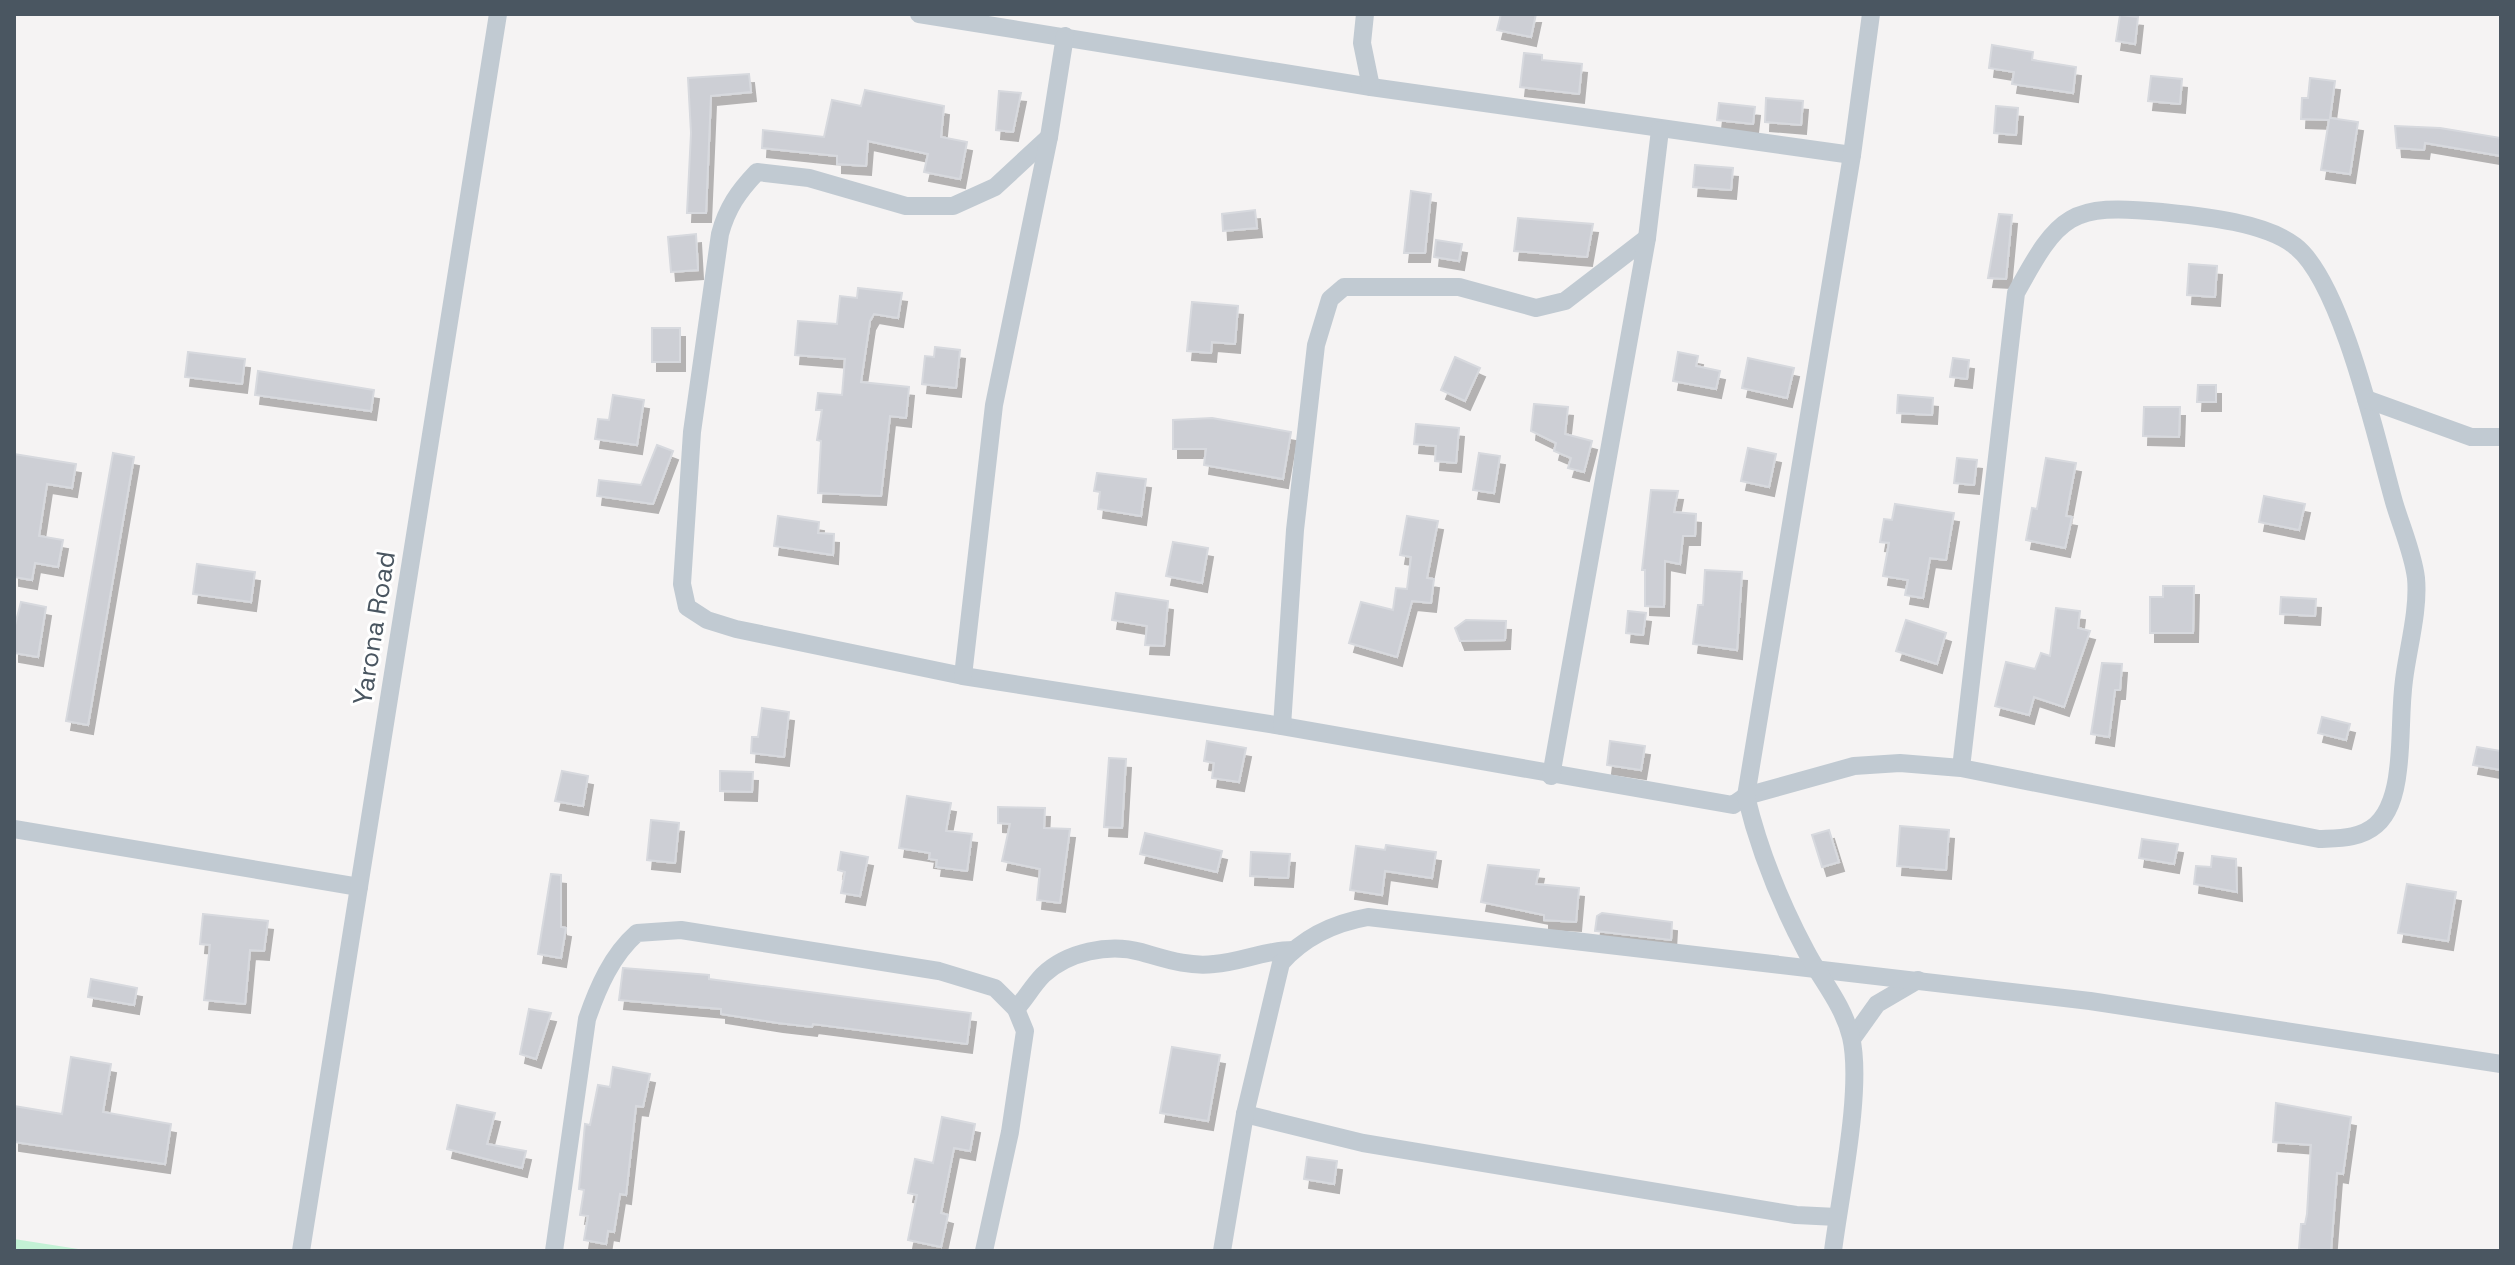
<svg xmlns="http://www.w3.org/2000/svg" width="2515" height="1265" font-family="'Space Grotesk',sans-serif">
  <style>
    .green { fill: #c3f1d5 }
    .building { fill: #cdcfd5; stroke: #d7d9de; stroke-width: 2; filter: url(#shadow) }
    .lines { fill: none; stroke-linecap: round; stroke-linejoin: round }
    .minor { stroke: #c1cad2; stroke-width: 18 }
    .labels { text-anchor: middle; stroke-width: 6; stroke-linejoin: round; paint-order: stroke }
    .street-label { font-size: 26px; fill: #4a5661; stroke: #fff }
  </style>
  <defs>
    <filter id="shadow"><feDropShadow dx="5" dy="9" stdDeviation="0" flood-color="#0004"/></filter>
  </defs>
  <rect width="100%" height="100%" fill="#f5f3f3"/>
  <path class="green" d="M14,1239L91,1251H14Z"/>
  <g class="building">
    <path d="M1501,14H1536L1531,37L1497,30Z"/>
    <path d="M2120,15L2138,17L2135,44L2116,41Z"/>
    <path d="M1992,45L2033,52L2032,60L2076,67L2073,93L2012,84L2014,72L1989,68Z"/>
    <path d="M1524,53L1542,55V60L1582,64L1579,94L1520,87Z"/>
    <path d="M749,74L751,92L711,96L706,213H687L691,133L688,78Z"/>
    <path d="M2151,76L2182,79L2180,104L2148,101Z"/>
    <path d="M2310,78L2335,81L2330,118L2358,122L2350,174L2321,170L2329,120L2301,119L2302,98H2308Z"/>
    <path d="M865,90L944,106L941,137L967,142L960,179L924,172L928,154L868,141L866,166L837,164V156L762,148L763,130L824,137L832,100L861,106Z"/>
    <path d="M999,91L1021,93L1013,132L996,130Z"/>
    <path d="M1766,98L1803,101L1801,125L1765,122Z"/>
    <path d="M1719,103L1755,107L1753,124L1717,120Z"/>
    <path d="M1996,106L2018,108L2016,135L1994,133Z"/>
    <path d="M2395,126L2440,128L2501,138V156L2425,143L2424,150L2397,148Z"/>
    <path d="M1695,165L1733,168L1731,190L1693,187Z"/>
    <path d="M1411,191L1431,194L1425,253H1404Z"/>
    <path d="M1255,210L1257,228L1223,231L1222,214Z"/>
    <path d="M1999,214L2012,215L2006,279L1988,278Z"/>
    <path d="M1518,218L1593,224L1587,257L1514,251Z"/>
    <path d="M696,234L698,270L671,272L668,237Z"/>
    <path d="M1436,240L1462,244L1459,261L1434,257Z"/>
    <path d="M2189,264L2217,266L2215,297L2187,295Z"/>
    <path d="M858,288L902,293L898,318L874,314L870,321L861,382L909,387L906,418L890,416L881,496L818,493L821,441L817,440L822,410H816L818,393L842,395L845,359L795,355L798,321L837,324L840,296L857,298Z"/>
    <path d="M1192,302L1238,306L1235,344L1212,342L1211,353L1187,351Z"/>
    <rect x="652" y="328" width="28" height="34"/>
    <path d="M935,347L960,350L956,388L922,384L925,356L934,357Z"/>
    <path d="M188,352L245,359L242,384L185,377Z"/>
    <path d="M1678,352L1698,356L1696,366L1720,371L1716,389L1673,381Z"/>
    <path d="M1455,357L1480,368L1465,401L1441,390Z"/>
    <path d="M1748,358L1794,368L1787,398L1742,388Z"/>
    <path d="M1953,358L1969,360L1967,379L1950,377Z"/>
    <path d="M258,371L374,390L371,411L255,395Z"/>
    <path d="M2198,385H2216V402H2197Z"/>
    <path d="M613,395L644,400L637,445L595,439L598,419L609,420Z"/>
    <path d="M1898,395L1933,398L1932,415L1897,413Z"/>
    <path d="M1534,404L1568,407L1565,434L1592,441L1584,472L1568,468L1571,458L1554,451L1556,443L1531,431Z"/>
    <path d="M2144,407H2180L2179,437L2143,436Z"/>
    <path d="M1212,418L1291,432L1283,479L1204,465L1206,449H1173V420Z"/>
    <path d="M1416,424L1459,428L1456,463L1435,461L1436,446L1414,444Z"/>
    <path d="M657,445L673,451L653,504L597,496L599,480L641,485Z"/>
    <path d="M1748,448L1776,454L1769,487L1741,481Z"/>
    <path d="M113,453L134,457L88,725L66,721Z"/>
    <path d="M1479,453L1500,456L1494,493L1473,490Z"/>
    <path d="M14,454L76,464L72,488L47,484L39,536L63,540L58,567L35,563L32,580L14,577Z"/>
    <path d="M1957,458L1977,460L1974,485L1954,483Z"/>
    <path d="M2046,458L2076,463L2066,516L2072,517L2065,548L2026,540L2032,508L2037,509Z"/>
    <path d="M1097,473L1146,479L1141,516L1098,509L1100,492L1094,491Z"/>
    <path d="M1651,490L1678,491L1674,512L1696,514L1695,536H1683L1680,564L1665,561L1664,607L1645,606V570H1642Z"/>
    <path d="M2264,496L2305,504L2299,530L2259,522Z"/>
    <path d="M1895,504L1954,513L1946,560L1930,558L1923,598L1905,595L1908,580L1883,576L1889,543L1880,542L1884,519L1892,520Z"/>
    <path d="M778,516L819,522L818,533L834,534L833,555L774,546Z"/>
    <path d="M1407,516L1438,521L1427,578L1434,579L1431,603L1412,601L1397,657L1349,643L1361,602L1393,610L1396,588L1407,589L1411,557L1400,555Z"/>
    <path d="M1173,542L1208,548L1202,583L1166,576Z"/>
    <path d="M197,564L255,572L251,602L193,594Z"/>
    <path d="M1705,570L1742,572L1737,650L1693,644L1698,605H1703Z"/>
    <path d="M2163,586H2194L2193,633H2150V597H2163Z"/>
    <path d="M1116,593L1168,601L1164,646L1145,645L1147,626L1112,620Z"/>
    <path d="M2281,597L2316,599L2315,616L2280,614Z"/>
    <path d="M21,602L46,607L38,657L14,653V629Z"/>
    <path d="M2056,608L2080,611L2078,628L2090,631L2064,707L2034,697L2029,715L1995,706L2006,662L2035,669L2041,653L2050,656Z"/>
    <path d="M1628,611L1646,613L1643,635L1626,633Z"/>
    <path d="M1466,620L1506,621L1505,640L1460,641L1455,628Z"/>
    <path d="M1906,620L1946,633L1937,664L1896,651Z"/>
    <path d="M2102,663L2122,664L2120,690H2115L2109,737L2091,734Z"/>
    <path d="M762,708L789,712L784,757L751,753L752,737H758Z"/>
    <path d="M2322,717L2350,724L2346,740L2318,733Z"/>
    <path d="M1207,741L1246,748L1239,782L1212,778L1214,763L1204,761Z"/>
    <path d="M1610,741L1645,746L1641,770L1607,765Z"/>
    <path d="M2477,747L2501,751V770L2473,765Z"/>
    <path d="M1109,758L1126,759L1122,828L1104,827Z"/>
    <path d="M562,771L588,776L583,806L555,801Z"/>
    <path d="M720,771L753,772L752,792L720,791Z"/>
    <path d="M907,796L951,803L946,831L972,834L967,871L936,867L937,860L929,859L930,853L899,848Z"/>
    <path d="M998,807L1045,808L1044,828L1070,829L1060,903L1037,900L1040,869L1002,861L1010,824L998,823Z"/>
    <path d="M651,820L679,823L675,863L647,860Z"/>
    <path d="M1900,826L1949,830L1946,870L1897,866Z"/>
    <path d="M1829,830L1839,862L1822,867L1812,835Z"/>
    <path d="M1145,833L1222,851L1217,872L1140,854Z"/>
    <path d="M2142,839L2178,844L2174,864L2139,858Z"/>
    <path d="M1386,845L1436,852L1432,878L1385,871L1382,895L1350,890L1356,846L1385,850Z"/>
    <path d="M841,852L868,857L860,896L841,893L845,872L838,870Z"/>
    <path d="M1251,852L1290,854L1288,878L1250,876Z"/>
    <path d="M2212,856L2236,859L2237,892L2194,884L2196,866L2211,867Z"/>
    <path d="M1488,865L1539,870L1536,884L1579,888L1576,922L1544,920V915L1481,902Z"/>
    <path d="M551,874L561,875V927L566,928L561,958L538,954Z"/>
    <path d="M2407,884L2456,892L2448,941L2398,933Z"/>
    <path d="M1602,913L1672,922L1671,940L1595,931L1597,916Z"/>
    <path d="M203,914L268,921L264,951L250,950L245,1004L204,1000L210,945L200,944Z"/>
    <path d="M623,968L709,975V979L971,1013L967,1044L813,1024L812,1027L778,1023L721,1014V1009L619,1000Z"/>
    <path d="M91,979L137,988L134,1005L88,997Z"/>
    <path d="M529,1009L551,1013L536,1059L520,1054Z"/>
    <path d="M1172,1047L1220,1055L1208,1121L1160,1113Z"/>
    <path d="M71,1057L111,1064L103,1112L171,1124L165,1164L14,1142V1106L62,1114Z"/>
    <path d="M613,1067L650,1074L643,1107L636,1106L626,1195L620,1194L614,1232L608,1231L606,1244L584,1240L588,1216L580,1215L584,1190L579,1189L585,1124L590,1125L598,1085L610,1087Z"/>
    <path d="M2276,1103L2351,1117L2343,1174L2337,1173L2331,1251L2299,1249L2301,1224H2305L2307,1214L2311,1145L2273,1142Z"/>
    <path d="M457,1105L495,1113L487,1144L526,1151L522,1168L447,1149Z"/>
    <path d="M942,1117L975,1124L970,1151L954,1148L941,1213L948,1215L941,1247L908,1240L917,1195L908,1193L915,1159L933,1163Z"/>
    <path d="M1307,1157L1337,1161L1334,1184L1304,1179Z"/>
  </g>
  <g class="lines">
    <g class="minor">
      <path d="M919,14L1371,87L1852,155"/>
      <path d="M1365,14L1362,43L1371,87"/>
      <path d="M1049,137L995,187L953,206H906L809,178L757,172C738,192 727,208 720,234L692,432L682,584L687,607L707,620L736,629L963,676L1282,726L1733,805L1746,796L1854,766L1900,763L1961,768L2319,839C2338,838 2360,839 2376,825C2390,813 2396,789 2398,770C2402,740 2400,710 2404,680C2408,648 2419,610 2416,578C2413,553 2401,526 2394,502C2377,442 2342,282 2295,246C2265,222 2200,216 2162,212C2070,203 2059,214 2016,293L1961,768"/>
      <path d="M2366,399L2471,437H2501"/>
      <path d="M963,676L994,405L1049,137L1065,36"/>
      <path d="M1282,726L1295,530L1316,345L1330,299L1344,287H1459L1536,308L1565,301L1647,238"/>
      <path d="M1551,776L1647,238L1660,130"/>
      <path d="M14,829L359,887"/>
      <path d="M1016,1009C1026,998 1033,985 1043,975C1067,952 1109,943 1141,952C1166,959 1188,967 1214,964C1241,962 1265,950 1293,950"/>
      <path d="M1852,1039L1877,1004L1918,980"/>
      <path d="M1245,1114L1363,1143L1796,1215L1837,1217"/>
      <path d="M301,1251L498,14"/>
      <path d="M554,1251L587,1019C598,987 612,955 637,933L681,930L939,971L995,988L1016,1009L1025,1031L1010,1132L984,1251"/>
      <path d="M1222,1251L1245,1114L1281,963C1304,937 1334,923 1368,917L2090,1001L2501,1064"/>
      <path d="M1833,1251C1840,1195 1863,1088 1851,1037C1843,1004 1821,980 1806,951C1780,902 1759,850 1746,796L1852,155L1871,14"/>
    </g>
  </g>
  <g class="labels">
    <g class="street-label">
      <text transform="translate(374 628) rotate(-81)" y="9">Yarona Road</text>
    </g>
  </g>
  <rect width="2515" height="1265" fill="none" stroke="#4a5661" stroke-width="32"/>
</svg>
